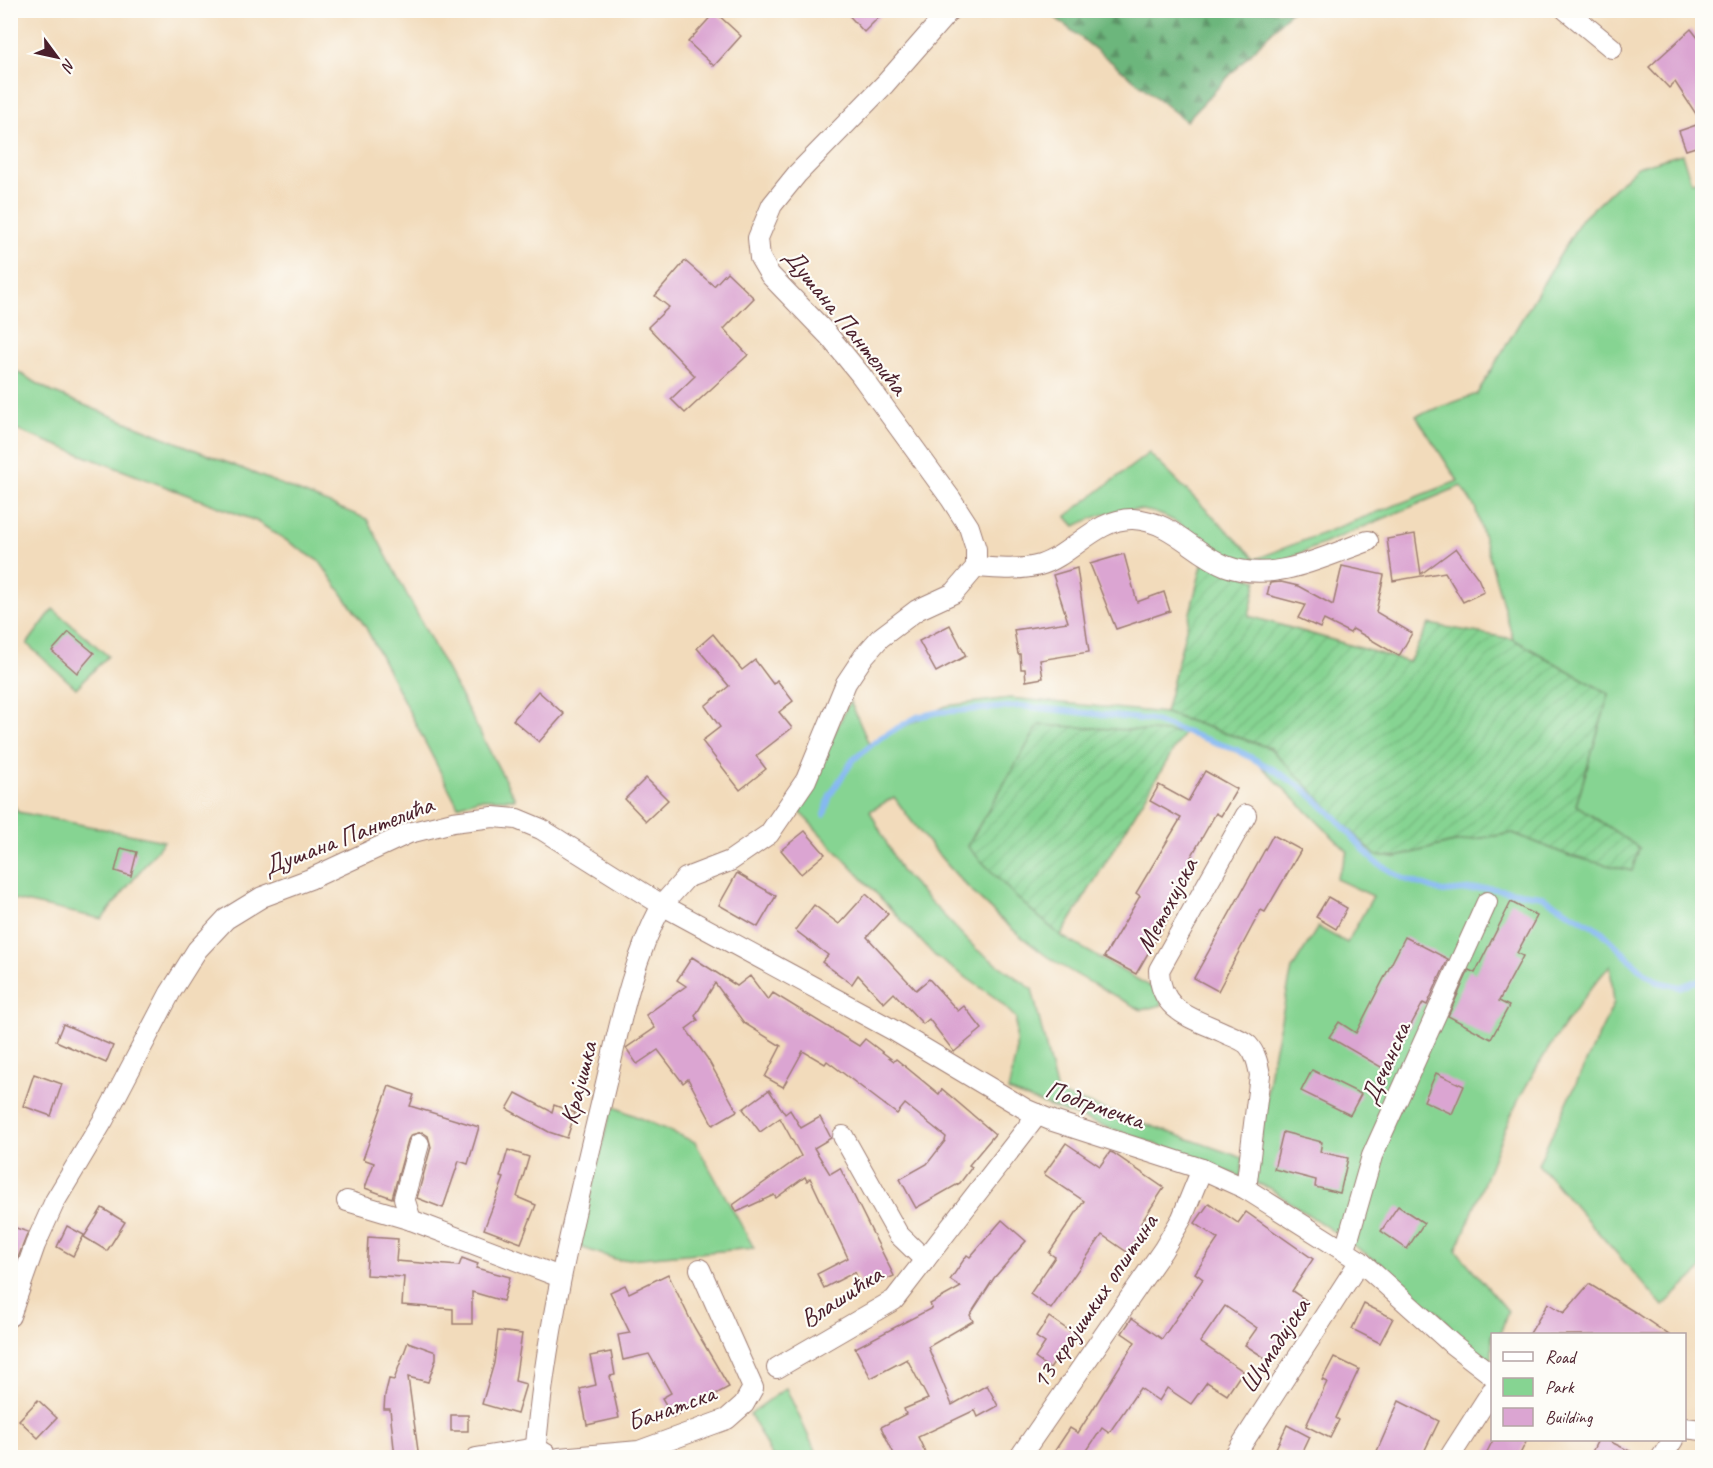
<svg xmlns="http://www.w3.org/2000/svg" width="1713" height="1468" font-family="Caveat,sans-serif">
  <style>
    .green { fill: #86d492; stroke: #687a5e; stroke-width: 1.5 }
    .forest { fill: url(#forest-firs); stroke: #5b6a54; stroke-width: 1.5 }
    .garden { fill: url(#garden-furrows); stroke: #687a5e; stroke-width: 1.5 }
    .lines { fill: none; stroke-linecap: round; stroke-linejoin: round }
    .stream { stroke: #85b8f2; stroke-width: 6 }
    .building { fill: #dba5d2 }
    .street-casing { stroke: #9e7d73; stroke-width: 22 }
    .street { stroke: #fff; stroke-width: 20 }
    .labels { text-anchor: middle; stroke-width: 4.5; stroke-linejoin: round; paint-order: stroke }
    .street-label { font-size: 26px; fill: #4a1f2b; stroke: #fdfcf7 }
  </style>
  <defs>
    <pattern id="forest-firs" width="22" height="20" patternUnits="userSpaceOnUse" patternTransform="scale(1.5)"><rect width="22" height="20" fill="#6cb67c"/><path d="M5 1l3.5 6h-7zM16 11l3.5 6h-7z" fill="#5b9366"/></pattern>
    <pattern id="garden-furrows" width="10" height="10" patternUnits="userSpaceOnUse" patternTransform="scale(1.5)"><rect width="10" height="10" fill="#86d492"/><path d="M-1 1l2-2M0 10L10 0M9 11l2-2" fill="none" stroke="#75b67e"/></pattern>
  </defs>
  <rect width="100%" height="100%" fill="#fdfcf7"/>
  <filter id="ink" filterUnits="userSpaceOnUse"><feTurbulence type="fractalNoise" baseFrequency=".0167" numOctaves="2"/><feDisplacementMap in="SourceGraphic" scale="12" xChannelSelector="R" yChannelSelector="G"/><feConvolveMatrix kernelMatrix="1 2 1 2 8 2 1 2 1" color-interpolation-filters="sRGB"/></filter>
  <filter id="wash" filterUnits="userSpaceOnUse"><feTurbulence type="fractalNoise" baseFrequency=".008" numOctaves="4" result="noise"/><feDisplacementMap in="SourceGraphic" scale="24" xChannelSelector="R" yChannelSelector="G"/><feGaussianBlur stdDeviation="1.35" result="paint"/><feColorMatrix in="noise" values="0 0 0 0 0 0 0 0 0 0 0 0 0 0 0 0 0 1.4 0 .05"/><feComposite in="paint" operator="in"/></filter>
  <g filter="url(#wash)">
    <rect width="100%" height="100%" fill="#f2dbbb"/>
    <g class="green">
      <path d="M1682,154L1691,182L1702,180V1269L1663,1306L1538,1164L1614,1003L1610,965C1572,1010 1527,1076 1504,1131C1487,1171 1475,1211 1456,1250L1508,1311L1500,1334H1492V1361L1464,1344L1438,1312L1411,1294L1381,1264L1269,1188L1254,1182L1271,1066L1292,969L1318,927L1347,943L1373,896L1336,879L1348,852L1253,758L1184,733L1016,897L1061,936L1158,991L1162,1005L1141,1010C1109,992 1075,976 1045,955C985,911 936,857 894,797L870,811L901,871L976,949L1032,989L1057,1093L1243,1158L1241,1177C1164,1145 1085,1121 1008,1091L1016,1054V1018L997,999L935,956L797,809L850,701L869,744L946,706L1010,698L1165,713L1270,748L1376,855L1397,857L1449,843L1513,833L1570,856L1639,848L1576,805L1609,694L1513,639L1475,507L1461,486L1261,570C1247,565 1231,561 1217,554C1207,548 1198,537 1188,530C1148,501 1116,506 1075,526L1066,516L1149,453L1256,559L1458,481L1416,416L1477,394L1581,220L1637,167Z"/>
      <path d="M11,368L52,392L367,519L515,799H478L458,806L365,626L320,562L256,521L11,428Z"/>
      <path d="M53,609L108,656L76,688L27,644Z"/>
      <path d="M10,799L18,812L164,841L102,919L11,899Z"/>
      <path d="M612,1106L695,1142L754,1248L618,1260L577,1246Z"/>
      <path d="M786,1388L818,1457H772L750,1414Z"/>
    </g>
    <path class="forest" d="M1047,11H1291L1186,121Z"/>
    <g class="garden">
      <path d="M1203,561L1257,580L1249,616L1409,662L1429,624L1513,639L1609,694L1576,805L1639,848L1632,871L1570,856L1513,833L1449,843L1397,857L1375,855L1270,748L1165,713Z"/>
      <path d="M1039,725L1184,733L1061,936L1016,897L967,846Z"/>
    </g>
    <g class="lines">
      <path class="stream" d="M824,815L830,795L853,760L880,738L917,717L939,712L1021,706L1151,720L1237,750L1276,771L1304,789L1336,818L1374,861L1402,878L1443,892L1488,888L1541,896L1600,930L1641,970L1658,982L1680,987L1702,979"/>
    </g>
    <g id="blocks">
      <g class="building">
        <path d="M844,10H886L864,32Z"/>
        <path d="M715,12L741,36L714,66L688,42Z"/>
        <path d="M1691,29L1702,43V145L1686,150L1679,131L1702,123L1675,82L1669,88L1649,67Z"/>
        <path d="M685,261L714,286L727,272L754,298L724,329L748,355L685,413L671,399L695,376L648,327L669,307L655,296Z"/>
        <path d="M1415,534L1421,574L1456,548L1478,578L1484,592L1463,602L1445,572L1393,581L1387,539Z"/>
        <path d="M1124,554L1137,602L1164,592L1170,611L1116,629L1090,564Z"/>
        <path d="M1342,566L1384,575L1376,612L1412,633L1399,656L1353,629L1350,633L1324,620L1320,628L1298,618L1305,605L1267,595L1270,583L1281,582L1298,586L1333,605Z"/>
        <path d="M1077,568L1089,652L1040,660L1043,678L1026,681L1025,669H1021L1020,654H1018L1014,630L1068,622L1053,575Z"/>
        <path d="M950,625L966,656L936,672L919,641Z"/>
        <path d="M69,632L94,653L77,673L52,651Z"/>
        <path d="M713,634L742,670L755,660L773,684L777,680L793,701L779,712L792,728L756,756L766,769L740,790L702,741L720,727L705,706L729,686L697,648Z"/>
        <path d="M538,691L564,714L539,742L513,720Z"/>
        <path d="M1205,771L1237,789L1221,816L1216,813L1190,859L1194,861L1171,902L1176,905L1136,974L1104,957L1140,896L1136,893L1181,818L1150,801L1159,785L1188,801Z"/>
        <path d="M646,778L668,800L646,821L625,799Z"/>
        <path d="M805,831L825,854L801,874L781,850Z"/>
        <path d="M1273,835L1301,850L1265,912L1261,910L1218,991L1194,978Z"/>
        <path d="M121,848L137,852L131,876L115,871Z"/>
        <path d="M737,873L776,896L758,927L719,905Z"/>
        <path d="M866,894L888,914L867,937L916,990L929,979L958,1011L964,1006L982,1029L954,1052L929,1019L923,1024L894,993L884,1003L858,975L852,984L822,962L828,955L795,930L814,905L839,924Z"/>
        <path d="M1328,897L1347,908L1336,929L1316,917Z"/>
        <path d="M1511,902L1537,916L1517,953L1523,956L1499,1001L1509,1006L1491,1039L1448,1016L1469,970L1475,973Z"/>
        <path d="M1405,937L1448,959L1427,1005L1423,1003L1386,1070L1329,1037L1339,1022L1356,1033Z"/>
        <path d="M692,957L737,986L750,976L768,1000L773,993L859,1046L865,1039L894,1061L896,1059L939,1094L942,1089L995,1134L969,1165L972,1167L960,1183L916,1208L900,1179L927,1164L945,1141L946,1137L905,1104L897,1114L827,1061L825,1064L803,1051L783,1087L765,1077L781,1046L744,1023L715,983L695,1016L698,1020L686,1029L707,1058L737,1111L713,1125L688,1079L683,1083L658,1050L637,1064L626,1048L655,1028L646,1015L686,986L677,980Z"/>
        <path d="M63,1024L113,1046L106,1063L56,1041Z"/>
        <path d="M1312,1070L1361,1094L1350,1115L1301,1091Z"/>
        <path d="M1436,1073L1464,1086L1452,1114L1424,1101Z"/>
        <path d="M34,1074L62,1084L51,1116L23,1106Z"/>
        <path d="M389,1086L414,1095L410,1106L479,1127L468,1164L459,1161L443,1208L417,1198L431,1147L428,1136L422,1132L411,1135L408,1140L392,1198L365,1188L374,1163L363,1159Z"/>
        <path d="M769,1090L785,1114L790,1110L801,1128L820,1117L831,1138L814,1148L830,1174L840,1168L894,1276L863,1290L855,1272L824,1288L817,1274L848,1258L810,1178L807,1181L805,1177L776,1198L774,1195L737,1212L733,1205L801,1156L780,1118L760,1132L743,1109Z"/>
        <path d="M516,1093L552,1112L554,1105L575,1113L567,1138L549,1132L507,1109Z"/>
        <path d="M1283,1132L1322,1142L1320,1152L1348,1158L1340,1193L1315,1187L1316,1180L1274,1169Z"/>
        <path d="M1066,1143L1100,1166L1110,1152L1113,1153L1164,1188L1141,1223L1145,1226L1127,1252L1102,1235L1051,1309L1030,1294L1055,1257L1049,1253L1084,1201L1044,1174Z"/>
        <path d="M508,1150L529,1157L517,1197L536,1205L521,1243L484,1229L504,1178L500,1177Z"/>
        <path d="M1209,1203L1238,1223L1246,1212L1313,1259L1292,1291L1309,1302L1268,1360L1245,1345L1257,1328L1225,1306L1200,1342L1243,1371L1227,1395L1207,1382L1191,1404L1167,1388L1159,1401L1140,1388L1109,1433L1102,1428L1082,1458H1050L1070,1428L1078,1433L1135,1342L1122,1333L1132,1318L1162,1339L1203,1279L1195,1273L1218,1239L1195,1223Z"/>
        <path d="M1398,1206L1424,1223L1407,1249L1381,1231Z"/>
        <path d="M102,1208L125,1222L107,1251L84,1237Z"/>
        <path d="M1002,1220L1026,1241L994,1278L970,1315L973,1321L928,1347L952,1405L987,1385L998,1406L978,1417L975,1410L918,1437L928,1458H896L881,1427L906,1414L904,1409L928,1399L907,1359L871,1378L855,1348L932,1308L930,1304L961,1287L950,1280L967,1255L970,1257Z"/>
        <path d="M10,1226L28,1232L11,1276H10Z"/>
        <path d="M67,1226L84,1235L73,1256L57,1247Z"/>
        <path d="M368,1237L398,1239L396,1261L459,1266L462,1258L478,1264L476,1268L510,1277L503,1301L472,1292V1324H453V1309L402,1305L404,1277L366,1275Z"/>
        <path d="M668,1274L694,1327L729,1387L673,1417L662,1398L671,1393L649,1354L623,1360L618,1335L630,1333L610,1292L625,1285L629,1293Z"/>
        <path d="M1589,1284L1638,1314L1669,1335H1529L1548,1303L1564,1313Z"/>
        <path d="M1364,1304L1393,1318L1380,1343L1352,1329Z"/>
        <path d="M1049,1317L1074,1334L1050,1369L1035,1358L1045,1343L1036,1337Z"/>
        <path d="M498,1331L522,1334L515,1381L526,1384L517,1414L482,1404L494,1363Z"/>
        <path d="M408,1342L436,1352V1359L428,1382L408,1377L419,1458H395L390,1409H384L385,1395L389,1379L394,1380Z"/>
        <path d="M611,1352L615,1375L610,1376L619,1418L587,1425L580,1389L596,1385L590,1356Z"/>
        <path d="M1334,1357L1359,1369L1336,1418L1339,1420L1330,1438L1306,1426L1327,1382L1322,1380Z"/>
        <path d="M38,1400L57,1418L38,1438L19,1420Z"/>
        <path d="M1399,1401L1439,1421L1421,1458H1374Z"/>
        <rect x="451" y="1415" width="17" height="16"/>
        <path d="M1287,1425L1310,1437L1300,1458L1276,1448Z"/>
        <path d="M1493,1440H1527L1518,1458H1484Z"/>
        <path d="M1598,1440H1607L1644,1458H1589Z"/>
      </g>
    </g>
  </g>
  <g filter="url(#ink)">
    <use href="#blocks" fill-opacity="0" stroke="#9e7d73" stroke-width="1.5"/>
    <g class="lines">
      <defs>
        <g id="street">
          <path d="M1566,10L1612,48"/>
          <path d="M976,567C997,568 1019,571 1040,565C1071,556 1096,518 1133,519C1172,521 1193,553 1226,566C1272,584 1325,556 1368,541"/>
          <path d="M1246,815L1159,970C1160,1013 1194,1018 1227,1034C1234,1037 1243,1040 1248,1045C1256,1054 1258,1064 1260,1075L1246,1189"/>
          <path d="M843,1136L898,1234L925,1260"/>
          <path d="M347,1201L411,1220L560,1277"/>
          <path d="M411,1220L404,1198L419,1144"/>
          <path d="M1345,1250L1372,1156L1487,902"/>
          <path d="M10,1316L35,1245L55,1201L104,1119L170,993L197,950L226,919L262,897L310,879L409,833L453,822L493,817L517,819L541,829L662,905L686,878L730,861L769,834L806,780L846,683L864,656L880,638L917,610L954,593L976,567V549L969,527L951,499L860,374L828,335L770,275L760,258L758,238L772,205L797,174L885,84L950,10"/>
          <path d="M777,1368L894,1300L1038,1114"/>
          <path d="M1684,1428L1702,1430"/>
          <path d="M476,1458L536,1448L546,1454"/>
          <path d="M535,1458C544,1336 573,1219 602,1100C618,1034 630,965 662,905L893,1030L1027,1110L1053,1121L1202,1169L1246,1189L1360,1261L1452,1344L1492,1375"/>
          <path d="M559,1458L639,1451L727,1419L744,1404L753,1388L700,1269"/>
          <path d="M1019,1458L1163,1250L1182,1218L1202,1169"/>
          <path d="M1233,1458L1360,1261"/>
          <path d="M1449,1458L1492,1391"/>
          <path d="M1661,1458L1673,1440"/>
        </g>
      </defs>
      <use href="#street" class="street-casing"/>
      <use href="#street" class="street"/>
    </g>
  </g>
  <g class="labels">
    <g class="street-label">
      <text transform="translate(846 321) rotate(51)" y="9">Душана Пантелића</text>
      <text transform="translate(348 835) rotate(-21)" y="9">Душана Пантелића</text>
      <text transform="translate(1166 905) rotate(-62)" y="9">Метохијска</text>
      <text transform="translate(1385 1063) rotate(-66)" y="9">Дечанска</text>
      <text transform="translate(578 1083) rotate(-76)" y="9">Крајишка</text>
      <text transform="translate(1095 1104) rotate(19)" y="9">Подгрмечка</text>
      <text transform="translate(841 1296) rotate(-33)" y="9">Влашићка</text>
      <text transform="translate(1094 1301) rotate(-56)" y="9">13 крајишких општина</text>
      <text transform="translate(1274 1345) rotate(-57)" y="9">Шумадијска</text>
      <text transform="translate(671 1407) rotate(-20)" y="9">Банатска</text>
    </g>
  </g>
  <rect width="1713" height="1468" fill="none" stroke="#fdfcf7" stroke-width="36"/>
  <rect x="1491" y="1333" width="195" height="108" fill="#fdfcf7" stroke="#b5a4a5" stroke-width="1.5"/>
  <rect x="1503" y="1352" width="30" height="9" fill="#ffffff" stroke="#b5a4a5" stroke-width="1.5"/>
  <text x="1545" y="1363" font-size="18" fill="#4a1f2b">Road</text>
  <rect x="1503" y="1378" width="30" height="18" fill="#86d492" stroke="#b5a4a5" stroke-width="1.5"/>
  <text x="1545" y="1393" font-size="18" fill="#4a1f2b">Park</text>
  <rect x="1503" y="1408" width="30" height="18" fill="#dba5d2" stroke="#b5a4a5" stroke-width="1.5"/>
  <text x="1545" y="1423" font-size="18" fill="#4a1f2b">Building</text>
  <g transform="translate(57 57) rotate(123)" stroke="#fdfcf7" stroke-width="4.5" paint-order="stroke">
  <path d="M0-4.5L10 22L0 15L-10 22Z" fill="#4a1f2b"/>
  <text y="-9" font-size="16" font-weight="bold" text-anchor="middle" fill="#4a1f2b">N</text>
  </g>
</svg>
